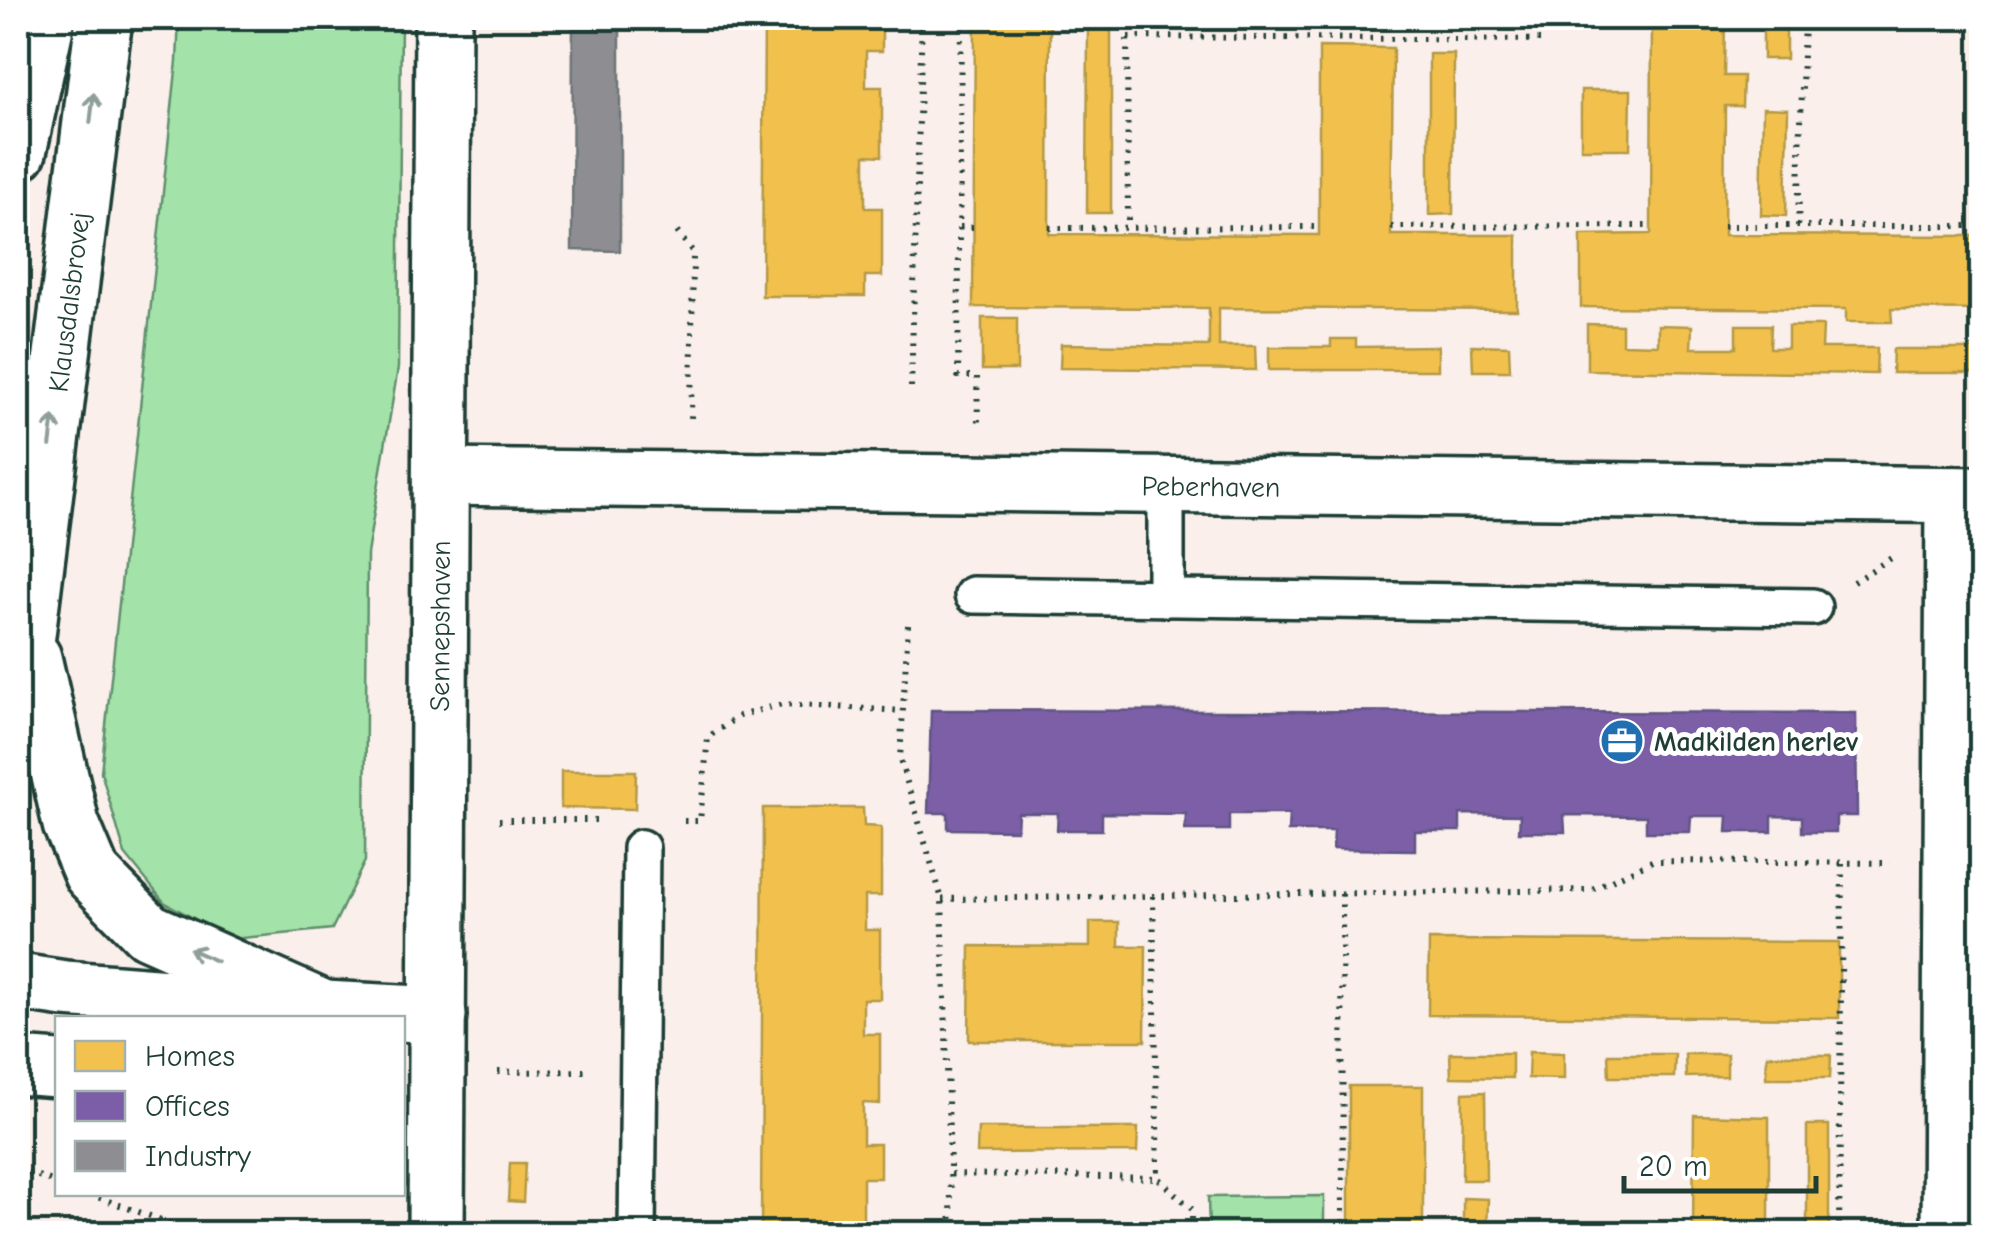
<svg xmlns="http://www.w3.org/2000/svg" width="1999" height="1251" font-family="'Comic Neue',sans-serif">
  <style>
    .green { fill: #a3e2a9; stroke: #61906e; stroke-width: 2.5 }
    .homes { fill: #f2c14e; stroke: #b39946; stroke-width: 2.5 }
    .offices { fill: #7b5ea7; stroke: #5f5484; stroke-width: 2.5 }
    .industry { fill: #8d8d92; stroke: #6c7576; stroke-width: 2.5 }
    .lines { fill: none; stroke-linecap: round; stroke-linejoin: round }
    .lane-casing { stroke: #1f3d34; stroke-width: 42 }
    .street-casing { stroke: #1f3d34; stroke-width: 62 }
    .secondary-casing { stroke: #1f3d34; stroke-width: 62 }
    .path { stroke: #1f3d34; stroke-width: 6; stroke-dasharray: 2.5 8; stroke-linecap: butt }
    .lane { stroke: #fff; stroke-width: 35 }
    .street { stroke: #fff; stroke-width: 55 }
    .secondary { stroke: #fff; stroke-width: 55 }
    .oneway { stroke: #8f9e9a }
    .labels { text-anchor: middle; stroke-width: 10; stroke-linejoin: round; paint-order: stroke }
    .street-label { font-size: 28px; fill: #1f3d34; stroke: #fff }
    .poi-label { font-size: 28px; font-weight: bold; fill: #1f3d34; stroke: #fff; text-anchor: start }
  </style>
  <rect width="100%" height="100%" fill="#faefeb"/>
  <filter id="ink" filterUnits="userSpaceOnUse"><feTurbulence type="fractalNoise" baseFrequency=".01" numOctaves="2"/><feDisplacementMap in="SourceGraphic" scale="20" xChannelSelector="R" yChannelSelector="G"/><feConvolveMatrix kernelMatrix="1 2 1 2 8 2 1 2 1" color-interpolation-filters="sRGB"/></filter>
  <g filter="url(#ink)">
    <g class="green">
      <path d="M179,18H401L398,368L367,554L365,861L332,929L232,939L164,902L125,854L101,772L177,61Z"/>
      <path d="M1324,1196V1233H1209L1208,1197Z"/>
    </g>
    <g class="homes">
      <path d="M764,18H882V51H866V87H882V156L865,155V208H882V276H865V296H762Z"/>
      <path d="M975,18H1050L1049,234L1319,235V47L1393,48L1391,235H1517V310L1219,308V346H1255L1256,370L1060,368L1061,344L1209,346V308L973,307Z"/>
      <path d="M1088,18H1111V213H1087Z"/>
      <rect x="1162" y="18" width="35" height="7"/>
      <path d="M1241,18H1435V26L1241,25Z"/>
      <path d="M1652,18H1725L1724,76H1743L1742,106H1725L1724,235L1982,236V310L1891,309L1892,322H1846V309L1581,307V235L1651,234Z"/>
      <rect x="1763" y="18" width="23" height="41"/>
      <path d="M1429,54H1454L1453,214L1429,215Z"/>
      <path d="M1581,90H1631L1630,149H1581Z"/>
      <path d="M1763,108L1788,109L1786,216L1761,215Z"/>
      <rect x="982" y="318" width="35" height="52"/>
      <path d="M1587,324L1622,325V344L1658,345V325L1692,326L1691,348H1736V325H1771L1770,348H1788V326H1823L1822,348H1877L1876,374L1587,370Z"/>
      <path d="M1331,339H1356V347L1438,346V370H1269V347H1331Z"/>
      <path d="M1472,345L1509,346L1510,371H1473Z"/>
      <path d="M1893,349H1982V373H1892Z"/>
      <path d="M561,771H636L635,809L561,808Z"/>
      <path d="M763,808H863L864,826L881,827V896H865V930H880V999H863V1034H880V1104L863,1103V1144H880V1178H863V1234H761Z"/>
      <path d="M1090,922H1119V946H1146L1145,1041H969L970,946L1090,947Z"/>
      <path d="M1429,940L1839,942V1018L1428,1015Z"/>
      <path d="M1529,1052L1564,1053V1079L1528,1078Z"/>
      <path d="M1450,1053H1512V1078L1451,1077Z"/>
      <path d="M1608,1054H1675L1674,1077H1609Z"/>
      <path d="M1685,1054H1727V1076L1686,1077Z"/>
      <path d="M1767,1055H1831L1830,1078H1766Z"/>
      <rect x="1349" y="1086" width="74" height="148"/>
      <path d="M1485,1092L1486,1180H1462L1463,1093Z"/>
      <path d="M1694,1115L1769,1117V1234H1693Z"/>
      <rect x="1807" y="1125" width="22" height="109"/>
      <path d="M978,1128H1138L1137,1152L977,1153Z"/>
      <path d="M510,1163H525L523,1202L508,1201Z"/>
      <path d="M1463,1198L1488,1199L1487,1234H1463Z"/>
    </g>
    <path class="offices" d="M931,710L1856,713L1857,816H1836V832H1802V817L1772,816V832H1727L1728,816H1691L1690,832H1646V816L1564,815L1565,832H1519L1520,815L1460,814V831H1415V850L1333,849L1334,831H1288L1289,814H1229V830H1185L1186,814L1102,813V830H1057L1058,813H1018L1017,830L948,829V813H928Z"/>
    <path class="industry" d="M573,18H620V251L572,250Z"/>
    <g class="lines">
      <defs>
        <g id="lane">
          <path d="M973,595L1813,607"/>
          <path d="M1166,598V486"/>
          <path d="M637,1234L641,848"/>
        </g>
        <g id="street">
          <path id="s1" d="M441,477L1982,495"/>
          <path d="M18,1066L58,1069"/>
          <path id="s2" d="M436,1234L443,18"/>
          <path d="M1950,1234L1954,495"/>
        </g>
        <g id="secondary">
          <path d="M18,152L47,18"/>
          <path d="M33,658L71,824L92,874L148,931L324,1009"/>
          <path id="s3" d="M18,707L104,18"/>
          <path d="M18,982L65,989L324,1009L438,1015"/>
        </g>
      </defs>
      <use href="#lane" class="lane-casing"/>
      <use href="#street" class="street-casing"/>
      <use href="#secondary" class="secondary-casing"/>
      <g class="path">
        <path d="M961,18L958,376H977L978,422"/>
        <path d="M1127,18L1128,228"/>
        <path d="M1128,37L1548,40"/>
        <path d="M1723,226H1982"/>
        <path d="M1798,226L1804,18"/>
        <path d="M960,227H974"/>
        <path d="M1391,227L1651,226"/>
        <path d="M1049,228L1318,227"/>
        <path d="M677,232L693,252L691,418"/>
        <path d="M911,387L922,18"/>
        <path d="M1853,582L1893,557"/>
        <path d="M908,625L900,759L942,899L952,1234"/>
        <path d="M499,820H601"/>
        <path d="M684,821H700L708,737L739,716L782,704L903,711"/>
        <path d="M1342,894L1343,1234"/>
        <path d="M1153,896L1158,1178L1192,1209V1234"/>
        <path d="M942,899L1590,890L1652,861L1891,863"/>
        <path d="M498,1072L590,1071"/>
        <path d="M18,1169L58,1183"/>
        <path d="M951,1174L1158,1178"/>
        <path d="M89,1194L200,1234"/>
        <path d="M1839,1234L1842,863"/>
      </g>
      <use href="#lane" class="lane"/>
      <use href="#street" class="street"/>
      <use href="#secondary" class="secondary"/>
    </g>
    <defs><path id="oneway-shaft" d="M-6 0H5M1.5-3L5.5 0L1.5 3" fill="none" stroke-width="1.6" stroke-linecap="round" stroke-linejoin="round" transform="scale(2.5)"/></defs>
    <g class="oneway">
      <use href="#oneway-shaft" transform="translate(92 108) rotate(-83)"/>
      <use href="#oneway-shaft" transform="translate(52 431) rotate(-83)"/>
      <use href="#oneway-shaft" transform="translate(203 955) rotate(-156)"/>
    </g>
  </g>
  <defs>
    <symbol id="office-disc" viewBox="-11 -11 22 22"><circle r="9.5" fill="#1f6fb2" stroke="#fff"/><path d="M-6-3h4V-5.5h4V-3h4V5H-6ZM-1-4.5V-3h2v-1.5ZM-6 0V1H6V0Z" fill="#fff"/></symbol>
  </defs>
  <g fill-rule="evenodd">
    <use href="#office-disc" x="1597" y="716" width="50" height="50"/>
  </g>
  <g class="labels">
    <g class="street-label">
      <text dy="10" stroke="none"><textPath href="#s3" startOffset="408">Klausdalsbrovej</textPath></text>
      <text dy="10" stroke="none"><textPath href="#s1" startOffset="770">Peberhaven</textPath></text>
      <text dy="10" stroke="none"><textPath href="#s2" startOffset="608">Sennepshaven</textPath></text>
    </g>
    <g class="poi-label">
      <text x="1654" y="751">Madkilden herlev</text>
    </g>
  </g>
  <rect width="1999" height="1251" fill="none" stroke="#fff" stroke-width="60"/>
  <rect x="30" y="30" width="1939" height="1191" fill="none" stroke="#1f3d34" stroke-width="4" filter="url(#ink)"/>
  <rect x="55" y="1016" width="350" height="180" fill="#ffffff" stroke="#a5b1ae" stroke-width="2.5"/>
  <rect x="75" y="1041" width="50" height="30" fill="#f2c14e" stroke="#a5b1ae" stroke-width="2.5"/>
  <text x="145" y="1066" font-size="30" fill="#1f3d34">Homes</text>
  <rect x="75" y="1091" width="50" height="30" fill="#7b5ea7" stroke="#a5b1ae" stroke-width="2.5"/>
  <text x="145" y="1116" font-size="30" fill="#1f3d34">Offices</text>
  <rect x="75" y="1141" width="50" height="30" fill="#8d8d92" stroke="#a5b1ae" stroke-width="2.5"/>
  <text x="145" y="1166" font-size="30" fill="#1f3d34">Industry</text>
  <path d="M1624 1176v15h192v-15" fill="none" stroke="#1f3d34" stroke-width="5"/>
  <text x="1639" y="1176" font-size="30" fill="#1f3d34" stroke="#ffffff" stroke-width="8" paint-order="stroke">20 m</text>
</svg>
